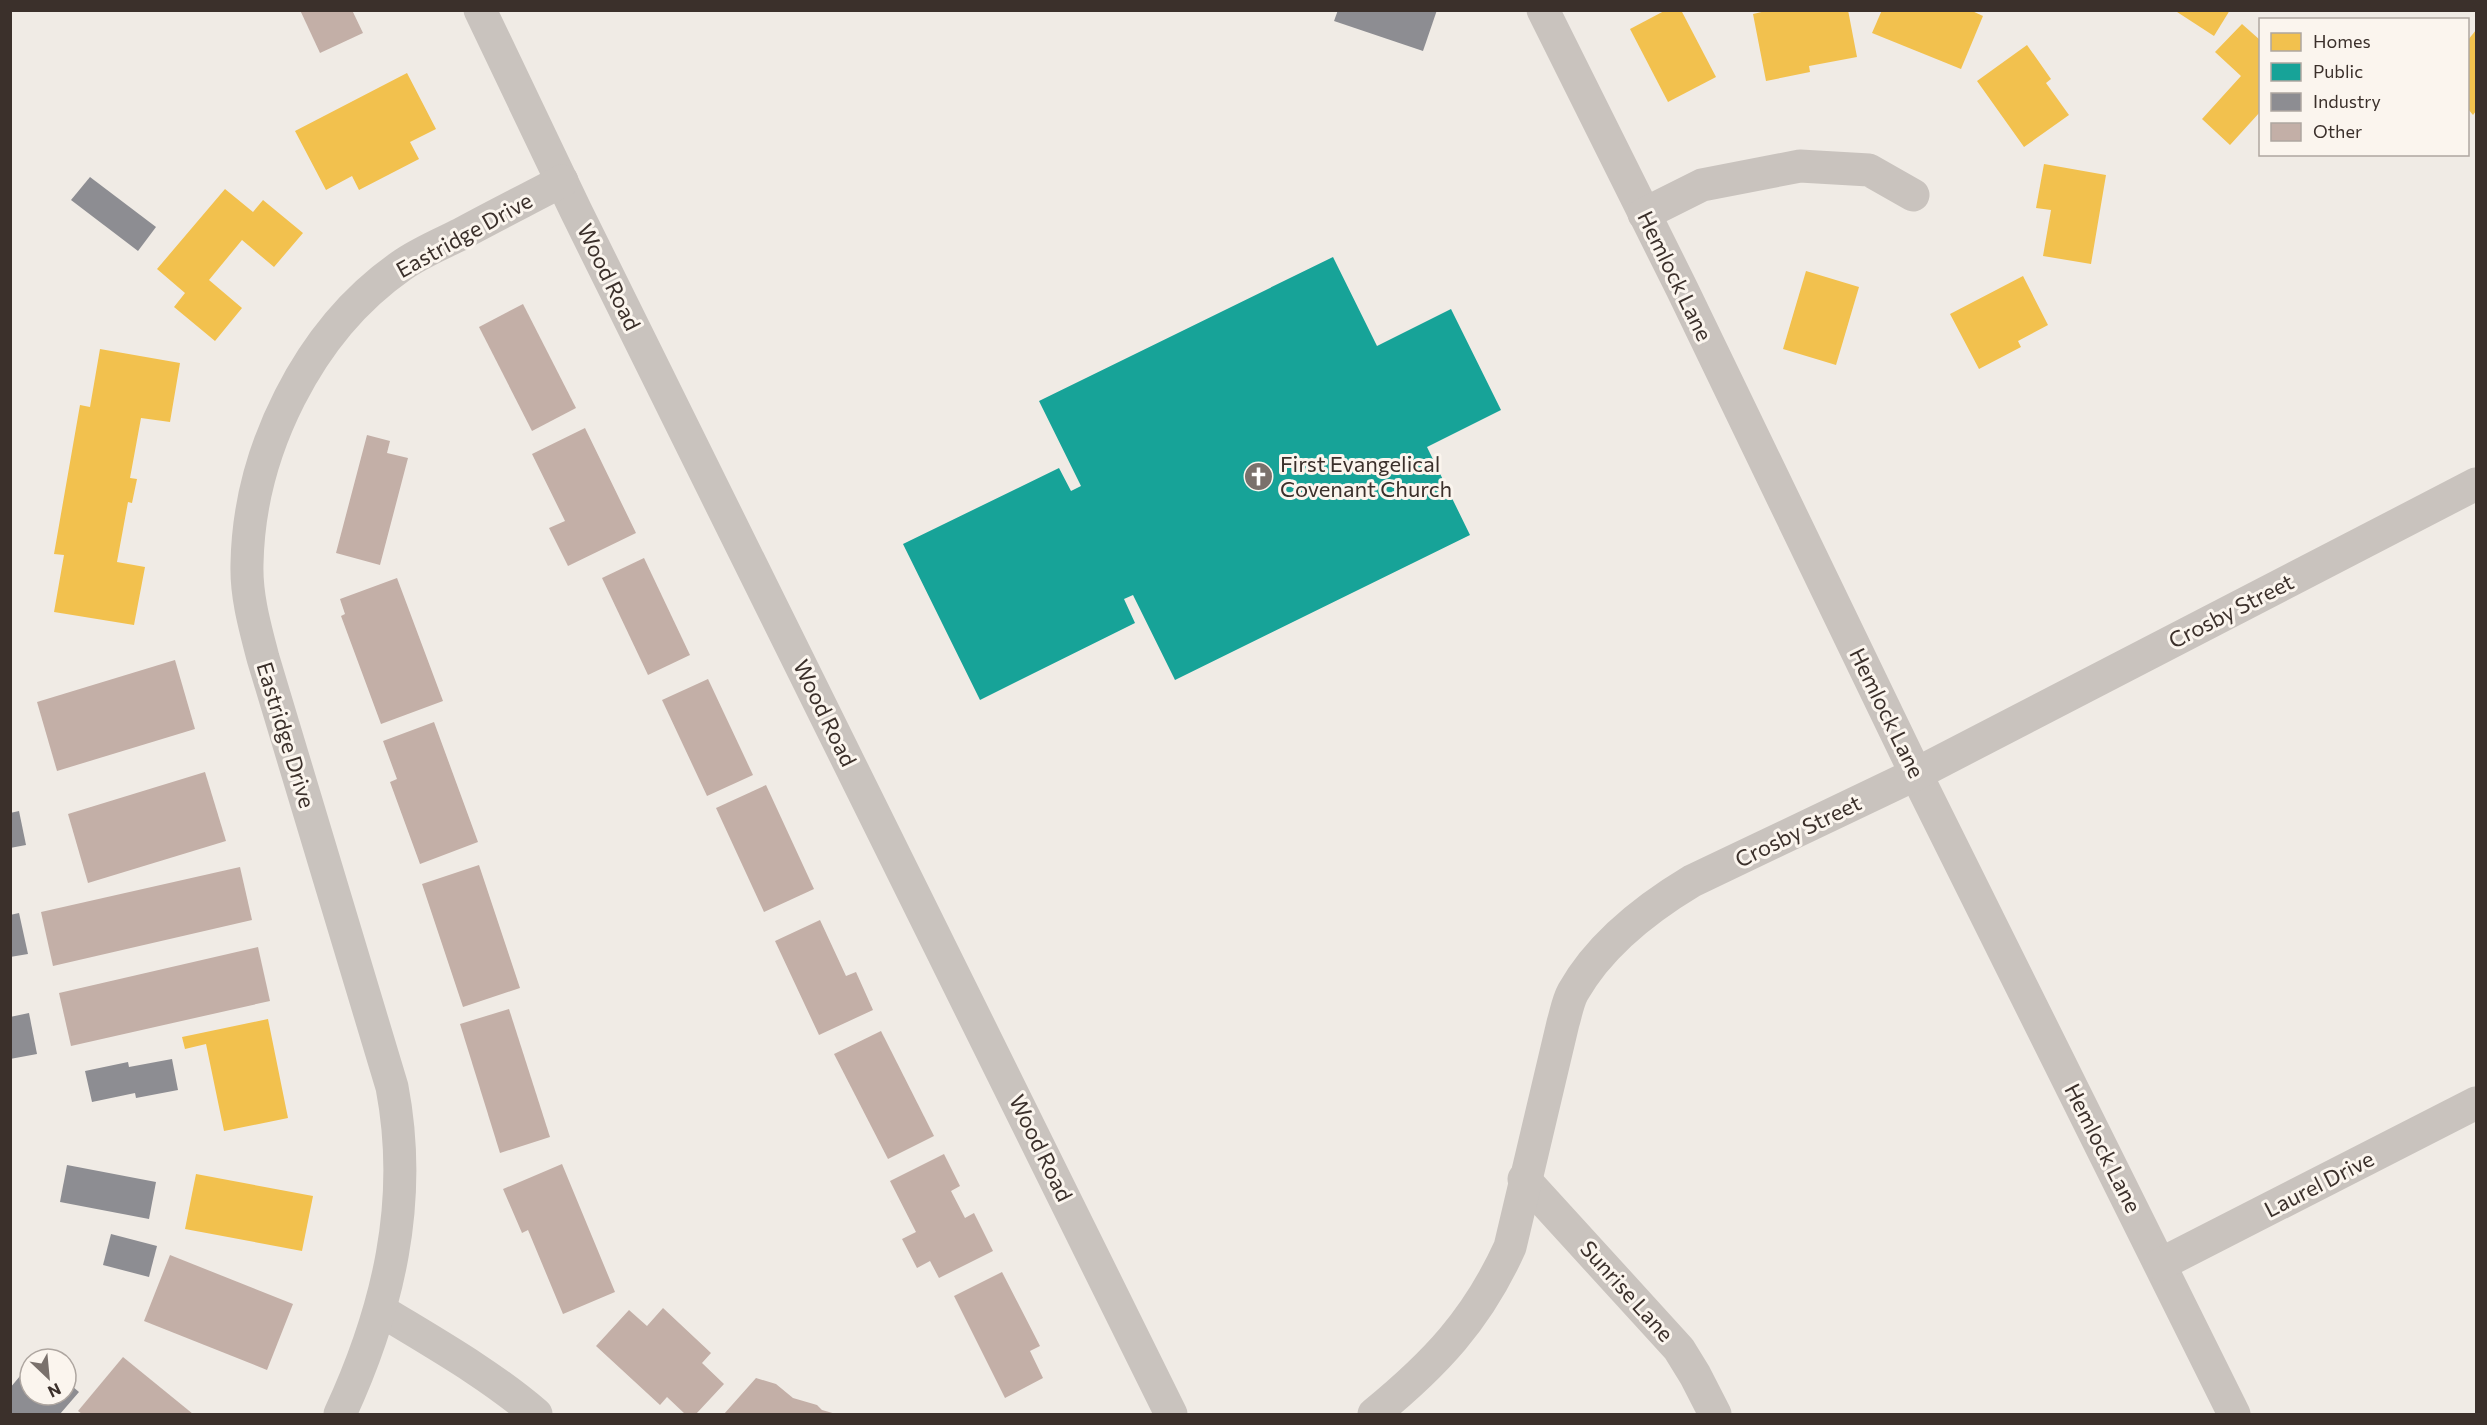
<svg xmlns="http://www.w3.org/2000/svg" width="2487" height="1425" font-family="Commissioner,sans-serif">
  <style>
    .homes { fill: #f2c14e }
    .public { fill: #17a398 }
    .industry { fill: #8d8d92 }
    .building { fill: #c3afa7 }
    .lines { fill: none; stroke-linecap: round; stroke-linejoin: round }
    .minor { stroke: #c9c3be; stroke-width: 33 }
    .labels { text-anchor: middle; stroke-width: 6; stroke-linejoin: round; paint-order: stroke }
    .street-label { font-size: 22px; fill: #3b302b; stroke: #fbf5ee }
    .poi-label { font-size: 22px; fill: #3b302b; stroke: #fbf5ee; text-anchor: start }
  </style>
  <rect width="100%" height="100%" fill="#f0ebe5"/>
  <g class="homes">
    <path d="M1666,10H1681L1716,77L1668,102L1630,29Z"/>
    <path d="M1770,10H1848L1857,57L1809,66L1810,72L1766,81L1753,14Z"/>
    <path d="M1882,10H1970L1983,16L1961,69L1872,33Z"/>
    <path d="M2174,10H2230L2214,36Z"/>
    <path d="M2242,24L2260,40V112L2230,145L2202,119L2241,76L2215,52Z"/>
    <path d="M2476,30V111L2473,115L2468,109V40Z"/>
    <path d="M2027,45L2051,79L2046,83L2069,115L2024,147L1977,81Z"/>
    <path d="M407,73L436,129L410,142L419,159L359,190L352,176L326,190L295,131Z"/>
    <path d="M2044,164L2106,175L2091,264L2043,256L2051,210L2036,208Z"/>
    <path d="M225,189L253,212L263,200L303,233L274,267L242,240L209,280L242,308L215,341L174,307L185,293L157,269Z"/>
    <path d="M1806,271L1859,287L1836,365L1783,349Z"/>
    <path d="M2023,276L2048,325L2018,341L2021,347L1979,369L1950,314Z"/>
    <path d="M100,349L180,363L170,422L141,418L130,478L137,479L132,503L128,502L117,562L145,567L134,625L54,612L64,555L54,554L80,405L90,407Z"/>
    <path d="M268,1019L288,1118L224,1131L206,1044L185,1049L182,1037Z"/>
    <path d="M196,1174L313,1196L302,1251L185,1229Z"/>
  </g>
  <path class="public" d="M1333,257L1377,346L1451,309L1501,410L1427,447L1470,535L1175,680L1133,595L1124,599L1135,623L980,700L903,544L1059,468L1071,491L1081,486L1039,401Z"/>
  <g class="industry">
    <path d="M1338,10H1437L1423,51L1334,21Z"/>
    <path d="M90,177L156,227L138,251L71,200Z"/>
    <path d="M19,811L26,845L10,848V813Z"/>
    <path d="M19,913L28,954L10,957V915Z"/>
    <path d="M29,1013L37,1054L10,1059V1017Z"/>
    <path d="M172,1059L178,1090L136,1098L135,1093L92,1102L85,1071L128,1062L129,1067Z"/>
    <path d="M67,1165L156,1182L149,1219L60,1202Z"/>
    <path d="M111,1234L157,1246L149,1277L103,1265Z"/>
    <path d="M30,1364V1395H66V1381L79,1392L60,1414H10V1388Z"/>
  </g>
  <g class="building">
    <path d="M300,10H352L363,33L320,53Z"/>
    <path d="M523,304L576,408L532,431L479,327Z"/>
    <path d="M585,428L636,533L568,566L549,528L565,521L532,454Z"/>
    <path d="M367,435L390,441L387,453L408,458L380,565L336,553Z"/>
    <path d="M644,558L690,655L648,675L602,578Z"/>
    <path d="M397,578L443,701L381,724L341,616L345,614L340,599Z"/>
    <path d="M175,660L195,729L57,771L37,702Z"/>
    <path d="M708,679L753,775L707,796L662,700Z"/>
    <path d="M434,722L478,842L420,864L390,782L397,779L383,741Z"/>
    <path d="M205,772L226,841L88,883L68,814Z"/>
    <path d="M766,785L814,889L764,912L716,808Z"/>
    <path d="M479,865L520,988L463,1007L422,884Z"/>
    <path d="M240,867L252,920L53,966L41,912Z"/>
    <path d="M820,920L846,976L856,972L873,1010L819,1035L775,941Z"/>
    <path d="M258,947L270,1001L71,1046L59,993Z"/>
    <path d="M509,1009L550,1137L500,1153L460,1024Z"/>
    <path d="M881,1031L934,1136L888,1159L834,1054Z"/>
    <path d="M944,1154L960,1186L951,1191L965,1218L974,1213L993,1251L939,1278L930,1261L917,1268L902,1239L916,1232L890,1181Z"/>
    <path d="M562,1164L615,1292L563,1314L528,1230L522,1233L503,1189Z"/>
    <path d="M170,1255L293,1304L267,1370L144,1321Z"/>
    <path d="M1002,1272L1040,1346L1030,1351L1043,1378L1005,1398L954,1296Z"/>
    <path d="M663,1308L711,1353L702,1363L724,1384L696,1414H685L667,1397L660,1405L596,1346L629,1310L647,1326Z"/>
    <path d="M123,1357L193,1414H82L78,1411Z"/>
    <path d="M756,1378L776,1384L793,1398L817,1405L822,1410L836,1414H724Z"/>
  </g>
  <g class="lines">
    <g class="minor">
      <path d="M480,10L576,211L1171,1414"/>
      <path d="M1543,10L1682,289L1916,774L2234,1414"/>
      <path d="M1644,214L1702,185L1800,166L1869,170L1913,195"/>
      <path d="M1524,1179L1679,1349L1695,1375L1715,1414"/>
      <path d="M2161,1264L2476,1103"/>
      <path d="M380,1310C434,1343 488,1373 536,1414"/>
      <path d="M340,1414C388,1310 414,1202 392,1087L263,658C255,627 246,596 247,564C249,452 308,331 401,266C419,253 441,244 461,234C494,216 528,199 562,181"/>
      <path d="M1374,1414C1435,1364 1477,1320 1510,1247L1563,1023C1566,1013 1568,1001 1573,992C1599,946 1647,908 1692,881L1916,774L2476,484"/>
    </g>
  </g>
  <defs>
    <symbol id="church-disc" viewBox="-11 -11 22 22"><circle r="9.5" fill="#7a716c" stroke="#fbf5ee"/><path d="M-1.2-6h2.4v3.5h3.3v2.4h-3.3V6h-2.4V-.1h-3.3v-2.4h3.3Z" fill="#fff"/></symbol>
  </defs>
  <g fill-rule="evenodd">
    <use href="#church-disc" x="1242" y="460" width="33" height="33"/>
  </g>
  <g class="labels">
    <g class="street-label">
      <text transform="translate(464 235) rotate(-29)" y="8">Eastridge Drive</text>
      <text transform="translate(1675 276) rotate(64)" y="8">Hemlock Lane</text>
      <text transform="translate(609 277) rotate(64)" y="8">Wood Road</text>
      <text transform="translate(2231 611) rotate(-27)" y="8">Crosby Street</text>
      <text transform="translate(825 713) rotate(64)" y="8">Wood Road</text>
      <text transform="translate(1887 713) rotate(64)" y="8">Hemlock Lane</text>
      <text transform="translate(286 735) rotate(73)" y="8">Eastridge Drive</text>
      <text transform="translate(1798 831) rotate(-26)" y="8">Crosby Street</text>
      <text transform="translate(1041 1148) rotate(64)" y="8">Wood Road</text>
      <text transform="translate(2103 1148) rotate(63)" y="8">Hemlock Lane</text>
      <text transform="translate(2319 1184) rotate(-27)" y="8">Laurel Drive</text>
      <text transform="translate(1627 1291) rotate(48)" y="8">Sunrise Lane</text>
    </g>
    <g class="poi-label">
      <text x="1280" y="472">First Evangelical<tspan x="1280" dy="25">Covenant Church</tspan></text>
    </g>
  </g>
  <rect width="2487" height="1425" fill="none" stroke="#3b302b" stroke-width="24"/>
  <rect x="2259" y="18" width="210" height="138" fill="#fbf5ee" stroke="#aea6a0" stroke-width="1.5"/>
  <rect x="2271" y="33" width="30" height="18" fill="#f2c14e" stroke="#aea6a0" stroke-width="1.5"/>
  <text x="2313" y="48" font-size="18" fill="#3b302b">Homes</text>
  <rect x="2271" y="63" width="30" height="18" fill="#17a398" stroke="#aea6a0" stroke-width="1.5"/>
  <text x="2313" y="78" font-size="18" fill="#3b302b">Public</text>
  <rect x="2271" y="93" width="30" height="18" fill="#8d8d92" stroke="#aea6a0" stroke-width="1.5"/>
  <text x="2313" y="108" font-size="18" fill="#3b302b">Industry</text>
  <rect x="2271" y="123" width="30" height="18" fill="#c3afa7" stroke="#aea6a0" stroke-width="1.5"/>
  <text x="2313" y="138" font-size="18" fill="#3b302b">Other</text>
  <g transform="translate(48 1377) rotate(154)"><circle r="28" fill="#fbf5ee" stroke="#aea6a0" stroke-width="1.5"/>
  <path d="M0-4.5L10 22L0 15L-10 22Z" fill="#7a716c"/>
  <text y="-9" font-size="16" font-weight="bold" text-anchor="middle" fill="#3b302b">N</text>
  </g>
</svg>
